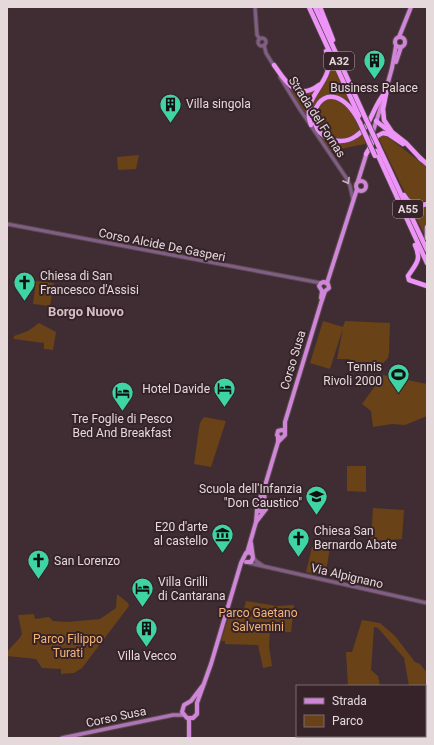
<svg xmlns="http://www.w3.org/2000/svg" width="434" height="745" font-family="Roboto,sans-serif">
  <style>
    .green { fill: #694217 }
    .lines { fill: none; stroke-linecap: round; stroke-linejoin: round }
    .tertiary-casing { stroke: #5a494e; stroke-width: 5 }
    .secondary-casing { stroke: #5a494e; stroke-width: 5.5 }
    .primary-casing { stroke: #5a494e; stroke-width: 6 }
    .motorway-casing { stroke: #5a494e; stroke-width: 6 }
    .tertiary { stroke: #825e86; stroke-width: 3 }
    .secondary { stroke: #ae74b4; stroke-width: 3.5 }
    .primary { stroke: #cf85d8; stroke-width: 4 }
    .motorway { stroke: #ee94f8; stroke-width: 4.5 }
    .motorway-bridge-casing { stroke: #5a494e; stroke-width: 6; stroke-linecap: butt }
    .motorway-bridge { stroke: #ee94f8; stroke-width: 4.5 }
    .oneway { stroke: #c7b4c2 }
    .labels { text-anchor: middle; stroke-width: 4; stroke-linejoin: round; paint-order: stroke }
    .shield { fill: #352329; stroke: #b0a2a6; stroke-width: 1 }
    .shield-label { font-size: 11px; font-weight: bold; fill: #e5d9dc }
    .poi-label { font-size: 12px; fill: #e5d9dc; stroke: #352329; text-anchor: start }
    .street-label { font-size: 12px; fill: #e5d9dc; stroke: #352329 }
    .park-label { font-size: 12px; fill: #f5b576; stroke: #352329 }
    .neighbourhood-label { font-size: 13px; font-weight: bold; fill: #d6bec5; stroke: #352329 }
  </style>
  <rect width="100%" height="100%" fill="#3f2d33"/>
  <g class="green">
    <path d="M331,62L350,102C333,88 313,95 312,118L310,112L311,106L329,72Z"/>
    <path d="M289,88L294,91L316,89L307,106L306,116Z"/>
    <path d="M331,99L341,101L352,113L360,130C333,159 294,110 331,99Z"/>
    <path d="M362,134L366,142L365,144L330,151L320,135C333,146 349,146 362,134Z"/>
    <path d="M383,135H385L427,167V201C417,203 410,201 405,193L379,139Z"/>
    <path d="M139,155L136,169L118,170L117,157Z"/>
    <path d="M409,204L427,206V218L424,234Z"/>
    <path d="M36,281L54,283L50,306L33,304Z"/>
    <path d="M323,321L343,327L345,321L390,323L389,353L388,358L383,363L350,362V359H337L343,328L330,369L310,363Z"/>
    <path d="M39,323L56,332L53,350L44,349V343L14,339V336L28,331Z"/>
    <path d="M383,375L427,384V416L405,425L392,424L373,427L371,411L362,404Z"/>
    <path d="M204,417L226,421L211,467L194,464L199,428L200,423Z"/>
    <path d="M347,466H366V492L347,491Z"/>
    <path d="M373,508L404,510L402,539L371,541Z"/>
    <path d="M312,547H330L326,572L322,576L306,572Z"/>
    <path d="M117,594L128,603L129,606L82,668L74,673L61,674V669L42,668L36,659L7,656C7,647 18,643 22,634L18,615L34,614L35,619L49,617L53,621L67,622L100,619L116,608Z"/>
    <path d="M246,601L277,606L294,605L291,632H270L269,646L272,666L263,668L258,645L225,644V641H221L230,612L235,613L236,609L239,610L238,614L242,617Z"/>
    <path d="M362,620L380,623L395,636L415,662L420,664L427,673V723H425V686H409L404,658L378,628L374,627L371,670L378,676L380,686H348L346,652H352Z"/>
  </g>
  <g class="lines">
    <defs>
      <g id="tertiary">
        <path d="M255,7L257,35L260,39"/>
        <circle cx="262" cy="42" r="4"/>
        <path d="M264,45L266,53L274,66"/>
        <path d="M280,77L299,108L347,179L350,186L353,200"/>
        <path d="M7,224L321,283"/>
        <path d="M253,557L256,561L262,565"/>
        <path d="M249,563L427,603"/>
      </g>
      <path id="secondary" d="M62,738L173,715H183"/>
      <g id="primary">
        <circle cx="400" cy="42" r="5"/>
        <path d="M399,37L411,7"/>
        <path d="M396,62L401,47"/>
        <path d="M387,86L392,68L396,46"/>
        <path d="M369,144L384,97"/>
        <circle cx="361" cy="186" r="5"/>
        <path d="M358,181L367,152"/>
        <path d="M327,283L357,189"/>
        <path d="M321,298L322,291L319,286L321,283L324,282"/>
        <path d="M279,437L277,435L278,431L282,430L284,431"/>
        <path d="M278,442L285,435V422L321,303L325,291L329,288L328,284L324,282"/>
        <path d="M263,511H258L256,506L264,489L278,442V437"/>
        <path d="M256,522L266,509L264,493"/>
        <path d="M247,553L256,522L257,510"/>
        <path d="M246,562H251L253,558L251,543"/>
        <path d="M204,684L191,701L184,705L182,712L187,718H193L197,714V703L211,664L241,563L246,553L249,552L252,554"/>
        <path d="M189,719V738"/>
      </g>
      <g id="motorway">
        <path d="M309,7L359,116"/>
        <path d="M315,7L364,115"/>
        <path d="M320,7L333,40"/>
        <path d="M274,65C285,81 297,102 319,85"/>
        <path d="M388,84L383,109L384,120L392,132L406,143L421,159"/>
        <path d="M376,121L389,131"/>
        <path d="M360,123C328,61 291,127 333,140C341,142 349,141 356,136C372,126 373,105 385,93"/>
        <path d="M311,125C299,93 339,83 326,51"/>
        <path d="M378,145L427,250"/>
        <path d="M376,151L427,263"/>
        <path d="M366,154C372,146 372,137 383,133L388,134L403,144"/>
        <path d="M420,158L427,164"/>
        <path d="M404,195C409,204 417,207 427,204"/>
        <path d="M427,227V238"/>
        <path d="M415,245C422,260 416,264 408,276L409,280L427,286"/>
      </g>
    </defs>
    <use href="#tertiary" class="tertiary-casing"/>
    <use href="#secondary" class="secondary-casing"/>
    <use href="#primary" class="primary-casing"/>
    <use href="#motorway" class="motorway-casing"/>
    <use href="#tertiary" class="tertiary"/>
    <use href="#secondary" class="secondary"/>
    <use href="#primary" class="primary"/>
    <use href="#motorway" class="motorway"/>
    <defs>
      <g id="motorway-bridge">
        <path d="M364,115L378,145"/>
        <path d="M360,123L375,156"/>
      </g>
    </defs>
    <use href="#motorway-bridge" class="motorway-bridge-casing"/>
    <use href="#motorway-bridge" class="motorway-bridge"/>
  </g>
  <defs><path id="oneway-chevron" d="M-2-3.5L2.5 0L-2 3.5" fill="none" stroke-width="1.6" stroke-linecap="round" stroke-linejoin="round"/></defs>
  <use class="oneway" href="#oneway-chevron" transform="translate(347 181) rotate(61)"/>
  <defs>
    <symbol id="building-pin" viewBox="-11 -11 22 30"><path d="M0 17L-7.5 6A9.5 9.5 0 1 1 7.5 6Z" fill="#3ed4a3" stroke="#352329"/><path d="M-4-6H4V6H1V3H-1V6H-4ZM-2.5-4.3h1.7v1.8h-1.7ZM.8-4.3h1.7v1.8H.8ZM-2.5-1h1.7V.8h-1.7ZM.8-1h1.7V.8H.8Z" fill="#111"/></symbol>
    <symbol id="church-pin" viewBox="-11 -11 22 30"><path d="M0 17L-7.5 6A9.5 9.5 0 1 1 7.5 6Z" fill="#3ed4a3" stroke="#352329"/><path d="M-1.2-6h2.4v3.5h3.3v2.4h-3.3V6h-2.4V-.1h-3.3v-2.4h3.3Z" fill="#111"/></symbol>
    <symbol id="stadium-pin" viewBox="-11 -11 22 30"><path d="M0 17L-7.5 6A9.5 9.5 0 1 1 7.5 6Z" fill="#3ed4a3" stroke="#352329"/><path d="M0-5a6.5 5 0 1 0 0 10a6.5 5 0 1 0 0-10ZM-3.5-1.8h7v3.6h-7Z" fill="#111"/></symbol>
    <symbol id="hotel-pin" viewBox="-11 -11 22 30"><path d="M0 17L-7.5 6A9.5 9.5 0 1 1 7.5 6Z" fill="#3ed4a3" stroke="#352329"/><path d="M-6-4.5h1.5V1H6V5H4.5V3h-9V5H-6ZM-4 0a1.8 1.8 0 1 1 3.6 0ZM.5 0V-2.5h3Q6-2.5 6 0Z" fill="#111"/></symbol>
    <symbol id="school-pin" viewBox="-11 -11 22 30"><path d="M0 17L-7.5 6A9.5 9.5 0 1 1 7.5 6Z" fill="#3ed4a3" stroke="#352329"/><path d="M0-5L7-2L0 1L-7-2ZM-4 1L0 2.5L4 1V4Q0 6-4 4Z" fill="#111"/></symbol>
    <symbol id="museum-pin" viewBox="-11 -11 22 30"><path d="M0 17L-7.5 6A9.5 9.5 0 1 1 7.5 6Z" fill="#3ed4a3" stroke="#352329"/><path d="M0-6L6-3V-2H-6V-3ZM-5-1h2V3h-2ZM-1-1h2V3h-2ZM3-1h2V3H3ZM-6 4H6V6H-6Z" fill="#111"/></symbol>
  </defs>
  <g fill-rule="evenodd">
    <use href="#building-pin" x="362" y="48" width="25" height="34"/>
    <use href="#building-pin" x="158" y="92" width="25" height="34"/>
    <use href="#church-pin" x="12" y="270" width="25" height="34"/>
    <use href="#stadium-pin" x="386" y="362" width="25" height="34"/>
    <use href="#hotel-pin" x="212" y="376" width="25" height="34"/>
    <use href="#hotel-pin" x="110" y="380" width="25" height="34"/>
    <use href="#school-pin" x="304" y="484" width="25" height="34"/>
    <use href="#museum-pin" x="210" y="522" width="25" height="34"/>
    <use href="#church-pin" x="286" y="526" width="25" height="34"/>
    <use href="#church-pin" x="26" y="548" width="25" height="34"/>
    <use href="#hotel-pin" x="130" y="576" width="25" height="34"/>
    <use href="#building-pin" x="134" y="616" width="25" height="34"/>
  </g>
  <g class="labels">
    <g class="shield">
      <rect x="324" y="52" width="30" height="18" rx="3"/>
      <rect x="393" y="200" width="30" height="18" rx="3"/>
    </g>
    <g class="shield-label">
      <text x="339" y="65">A32</text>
      <text x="408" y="213">A55</text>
    </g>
    <g class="poi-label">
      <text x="374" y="92" text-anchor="middle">Business Palace</text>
      <text x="186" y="108">Villa singola</text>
      <text x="40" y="280">Chiesa di San<tspan x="40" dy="14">Francesco d'Assisi</tspan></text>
      <text x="382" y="371" text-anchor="end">Tennis<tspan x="382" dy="14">Rivoli 2000</tspan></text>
      <text x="210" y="393" text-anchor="end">Hotel Davide</text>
      <text x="122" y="423" text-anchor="middle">Tre Foglie di Pesco<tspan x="122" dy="14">Bed And Breakfast</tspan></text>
      <text x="302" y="493" text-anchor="end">Scuola dell'Infanzia<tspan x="302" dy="14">"Don Caustico"</tspan></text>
      <text x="208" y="531" text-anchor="end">E20 d'arte<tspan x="208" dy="14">al castello</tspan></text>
      <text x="314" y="535">Chiesa San<tspan x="314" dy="14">Bernardo Abate</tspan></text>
      <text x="54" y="565">San Lorenzo</text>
      <text x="158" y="586">Villa Grilli<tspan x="158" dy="14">di Cantarana</tspan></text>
      <text x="147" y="660" text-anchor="middle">Villa Vecco</text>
    </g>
    <g class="street-label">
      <text transform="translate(317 117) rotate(57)" y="4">Strada del Fornas</text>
      <text transform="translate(162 245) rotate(11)" y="4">Corso Alcide De Gasperi</text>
      <text transform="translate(293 360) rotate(-73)" y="4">Corso Susa</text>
      <text transform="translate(347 576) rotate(13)" y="4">Via Alpignano</text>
      <text transform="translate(116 717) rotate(-12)" y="4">Corso Susa</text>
    </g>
    <g class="park-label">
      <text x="258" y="617">Parco Gaetano<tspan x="258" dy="14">Salvemini</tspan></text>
      <text x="68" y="643">Parco Filippo<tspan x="68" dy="14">Turati</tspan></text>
    </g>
    <g class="neighbourhood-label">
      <text x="86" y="316">Borgo Nuovo</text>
    </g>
  </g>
  <rect width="434" height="745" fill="none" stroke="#e5d9dc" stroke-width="16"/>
  <rect x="296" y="685" width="130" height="52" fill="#352329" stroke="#7b6c71"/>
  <rect x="304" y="698" width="20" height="6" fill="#cf85d8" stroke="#7b6c71"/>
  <text x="332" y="705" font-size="12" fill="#e5d9dc">Strada</text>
  <rect x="304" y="715" width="20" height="12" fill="#694217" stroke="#7b6c71"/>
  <text x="332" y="725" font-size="12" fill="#e5d9dc">Parco</text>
</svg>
